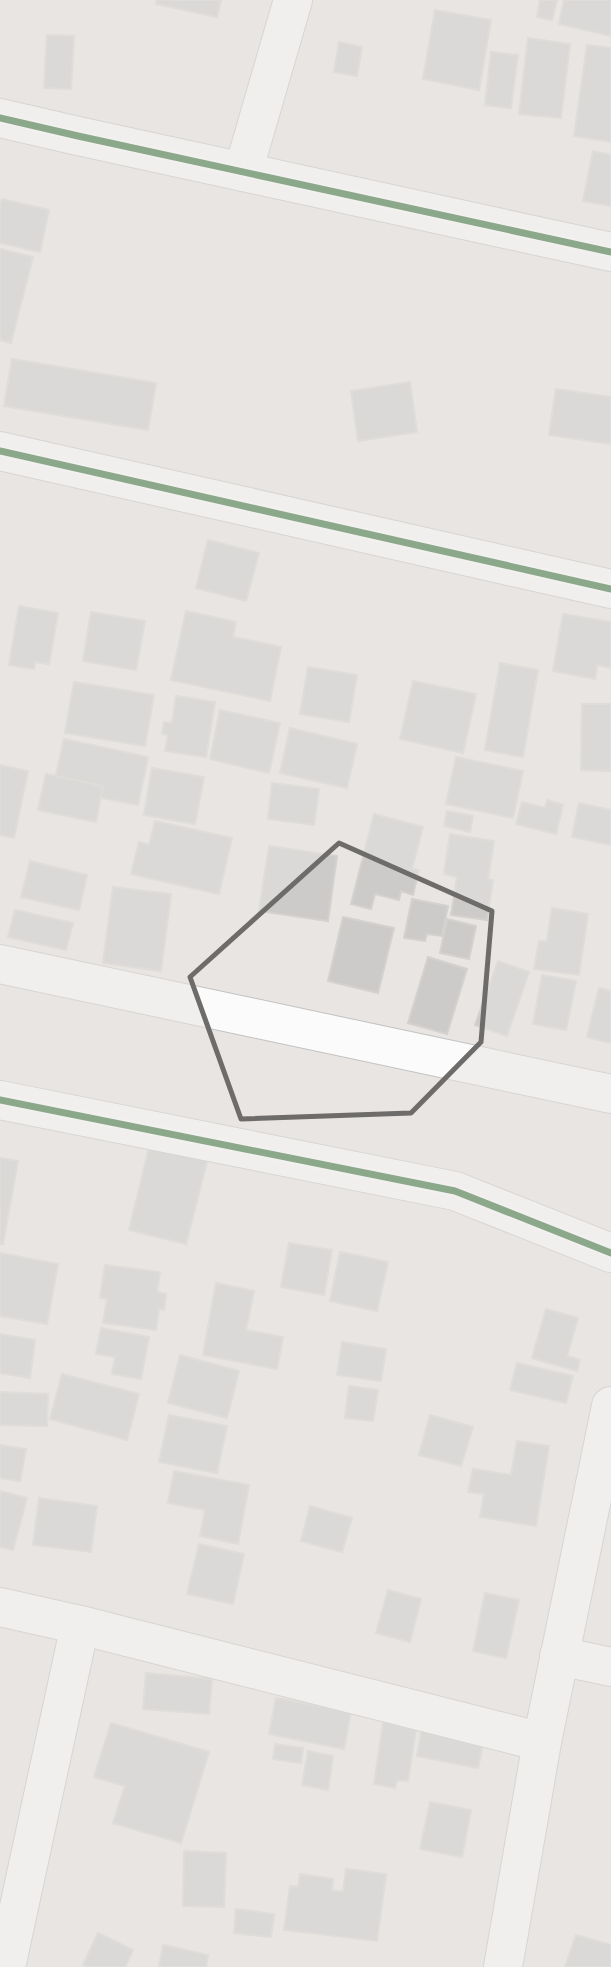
<svg xmlns="http://www.w3.org/2000/svg" width="611" height="1967" font-family="'Sofia Sans Condensed',sans-serif">
  <style>
    .building { fill: #cdcbc9; stroke: #d4d1ce; stroke-width: 2 }
    .lines { fill: none; stroke-linecap: round; stroke-linejoin: round }
    .street-casing { stroke: #c2c2c2; stroke-width: 40 }
    .street { stroke: #fcfbfb; stroke-width: 38 }
    .cycleway-casing { stroke: #fff; stroke-width: 11 }
    .cycleway { stroke: #1b5e20; stroke-width: 7 }
    .marked { fill: none; stroke: #6d6c6b; stroke-width: 5; stroke-linejoin: round }
  </style>
  <rect width="100%" height="100%" fill="#e8e5e2"/>
  <g class="building">
    <path d="M157,0H221L217,17L156,4Z"/>
    <path d="M540,0H557L552,20L537,17Z"/>
    <path d="M564,0H611V36L559,24Z"/>
    <path d="M435,10L491,20L479,90L423,79Z"/>
    <path d="M47,35L74,36L71,89L44,88Z"/>
    <path d="M528,38L570,44L561,118L519,114Z"/>
    <path d="M339,42L362,47L357,76L334,72Z"/>
    <path d="M587,45L611,48V142L574,136Z"/>
    <path d="M491,52L518,55L511,108L485,105Z"/>
    <path d="M593,151L611,155V206L583,201Z"/>
    <path d="M2,199L49,210L40,252L0,243V207Z"/>
    <path d="M0,249L33,257L11,343L0,340Z"/>
    <path d="M12,359L156,383L148,430L4,406Z"/>
    <path d="M410,382L417,432L358,441L351,391Z"/>
    <path d="M556,389L611,397V444L549,435Z"/>
    <path d="M208,540L259,553L246,601L196,588Z"/>
    <path d="M19,606L58,613L49,664L35,662L34,669L9,665Z"/>
    <path d="M186,611L236,622L233,637L281,647L270,701L171,680Z"/>
    <path d="M91,612L145,621L136,670L83,661Z"/>
    <path d="M563,614L611,622V668L597,665L595,679L553,671Z"/>
    <path d="M500,663L538,670L523,757L485,750Z"/>
    <path d="M308,667L357,675L349,722L300,714Z"/>
    <path d="M413,681L476,694L463,753L400,739Z"/>
    <path d="M74,682L154,695L145,746L65,733Z"/>
    <path d="M176,696L215,702L206,757L165,751L168,735L162,734L164,722L172,723Z"/>
    <path d="M582,704H611V771L581,770Z"/>
    <path d="M220,710L280,723L269,773L210,759Z"/>
    <path d="M290,728L357,744L347,788L280,773Z"/>
    <path d="M64,739L148,757L138,805L53,788Z"/>
    <path d="M456,757L523,771L513,818L446,804Z"/>
    <path d="M0,765L28,771L14,838L0,835Z"/>
    <path d="M152,768L204,777L195,824L144,815Z"/>
    <path d="M46,774L103,786L96,822L38,810Z"/>
    <path d="M272,783L319,789L314,825L268,819Z"/>
    <path d="M547,800L563,805L556,834L516,824L522,802L545,808Z"/>
    <path d="M579,803L611,810V845L572,837Z"/>
    <path d="M447,811L473,816L470,832L444,826Z"/>
    <path d="M374,814L423,827L412,869L419,870L413,895L401,891L399,900L375,894L371,909L351,904Z"/>
    <path d="M155,821L232,838L219,894L131,874L139,842L149,845Z"/>
    <path d="M450,834L494,841L488,879L493,880L487,920L451,915L457,877L444,874Z"/>
    <path d="M269,846L337,856L328,921L259,911Z"/>
    <path d="M30,861L87,875L79,910L21,897Z"/>
    <path d="M113,887L171,894L161,971L103,963Z"/>
    <path d="M412,899L448,906L442,936L427,934L425,941L404,938Z"/>
    <path d="M552,908L588,914L579,975L534,969L539,941H547Z"/>
    <path d="M15,910L73,923L66,950L8,937Z"/>
    <path d="M343,917L394,928L378,993L328,981Z"/>
    <path d="M447,919L476,926L469,959L440,953Z"/>
    <path d="M428,957L467,969L447,1034L408,1023Z"/>
    <path d="M498,961L529,972L507,1036L475,1025Z"/>
    <path d="M542,975L576,981L566,1030L533,1024Z"/>
    <path d="M599,988L611,991V1043L587,1037Z"/>
    <path d="M152,1136L210,1150L186,1244L129,1230Z"/>
    <path d="M0,1158L18,1161L3,1244H0Z"/>
    <path d="M289,1243L332,1250L324,1295L281,1287Z"/>
    <path d="M340,1252L388,1262L377,1311L330,1301Z"/>
    <path d="M0,1253L58,1264L47,1324L0,1316Z"/>
    <path d="M105,1265L160,1272L157,1292L166,1294L164,1310L159,1309L156,1330L103,1323L107,1299L100,1298Z"/>
    <path d="M216,1283L254,1291L246,1330L283,1337L277,1369L203,1355Z"/>
    <path d="M546,1309L578,1318L567,1356L580,1360L577,1371L532,1358Z"/>
    <path d="M101,1328L149,1337L141,1379L112,1374L115,1357L96,1354Z"/>
    <path d="M0,1334L35,1340L30,1378L0,1373Z"/>
    <path d="M342,1342L386,1349L381,1381L337,1375Z"/>
    <path d="M180,1355L239,1371L227,1418L168,1403Z"/>
    <path d="M517,1363L573,1376L566,1403L510,1390Z"/>
    <path d="M62,1374L139,1394L127,1440L50,1419Z"/>
    <path d="M349,1386L378,1390L373,1421L345,1418Z"/>
    <path d="M0,1392L48,1394L47,1426L0,1425Z"/>
    <path d="M169,1415L227,1426L217,1473L159,1462Z"/>
    <path d="M430,1415L473,1427L461,1466L419,1455Z"/>
    <path d="M517,1441L549,1446L536,1526L480,1517L484,1494L468,1492L473,1469L511,1475Z"/>
    <path d="M0,1445L26,1449L20,1481L0,1478Z"/>
    <path d="M174,1471L249,1485L238,1544L200,1536L205,1510L168,1503Z"/>
    <path d="M0,1491L27,1498L13,1550L0,1547Z"/>
    <path d="M39,1498L97,1506L91,1552L33,1545Z"/>
    <path d="M310,1506L352,1518L342,1552L301,1541Z"/>
    <path d="M199,1544L244,1554L233,1604L187,1594Z"/>
    <path d="M388,1590L421,1599L410,1642L376,1633Z"/>
    <path d="M485,1593L519,1600L506,1658L473,1651Z"/>
    <path d="M146,1673L212,1679L209,1714L143,1709Z"/>
    <path d="M276,1698L351,1712L344,1749L269,1734Z"/>
    <path d="M384,1717L417,1723L408,1781L397,1780L395,1788L374,1784Z"/>
    <path d="M424,1717L486,1729L478,1768L417,1756Z"/>
    <path d="M111,1723L209,1752L181,1843L113,1823L125,1786L94,1777Z"/>
    <path d="M275,1744L303,1748L301,1763L273,1759Z"/>
    <path d="M308,1751L333,1756L328,1790L302,1785Z"/>
    <path d="M430,1802L471,1810L462,1857L420,1849Z"/>
    <path d="M184,1851L226,1853L224,1907L183,1906Z"/>
    <path d="M346,1869L386,1874L377,1941L284,1930L290,1886L298,1887L300,1874L333,1879L332,1890L343,1892Z"/>
    <path d="M236,1909L274,1914L271,1937L234,1933Z"/>
    <path d="M98,1933L133,1950L125,1967H88L83,1965Z"/>
    <path d="M576,1935L611,1945V1967H565Z"/>
    <path d="M163,1945L208,1955L206,1967H159Z"/>
  </g>
  <g class="lines">
    <defs>
      <g id="street">
        <path d="M0,118L78,136L611,252"/>
        <path d="M243,172L293,0"/>
        <path d="M0,451L611,589"/>
        <path d="M0,964L611,1094"/>
        <path d="M0,1100L455,1191L611,1253"/>
        <path d="M0,1607L80,1625L542,1742"/>
        <path d="M559,1656L611,1667"/>
        <path d="M6,1967L80,1625"/>
        <path d="M503,1967L542,1742L611,1406"/>
      </g>
    </defs>
    <use href="#street" class="street-casing"/>
    <use href="#street" class="street"/>
    <defs>
      <g id="cycleway">
        <path d="M0,118L78,136L611,252"/>
        <path d="M0,451L611,589"/>
        <path d="M0,1100L455,1191L611,1253"/>
      </g>
    </defs>
    <use href="#cycleway" class="cycleway-casing"/>
    <use href="#cycleway" class="cycleway"/>
  </g>
  <path d="M0 0H611V1967H0ZM339,843L492,911L481,1042L411,1113L241,1119L190,977Z" fill="#e8e5e2" fill-opacity=".55" fill-rule="evenodd"/>
  <path class="marked" d="M339,843L492,911L481,1042L411,1113L241,1119L190,977Z"/>
</svg>
